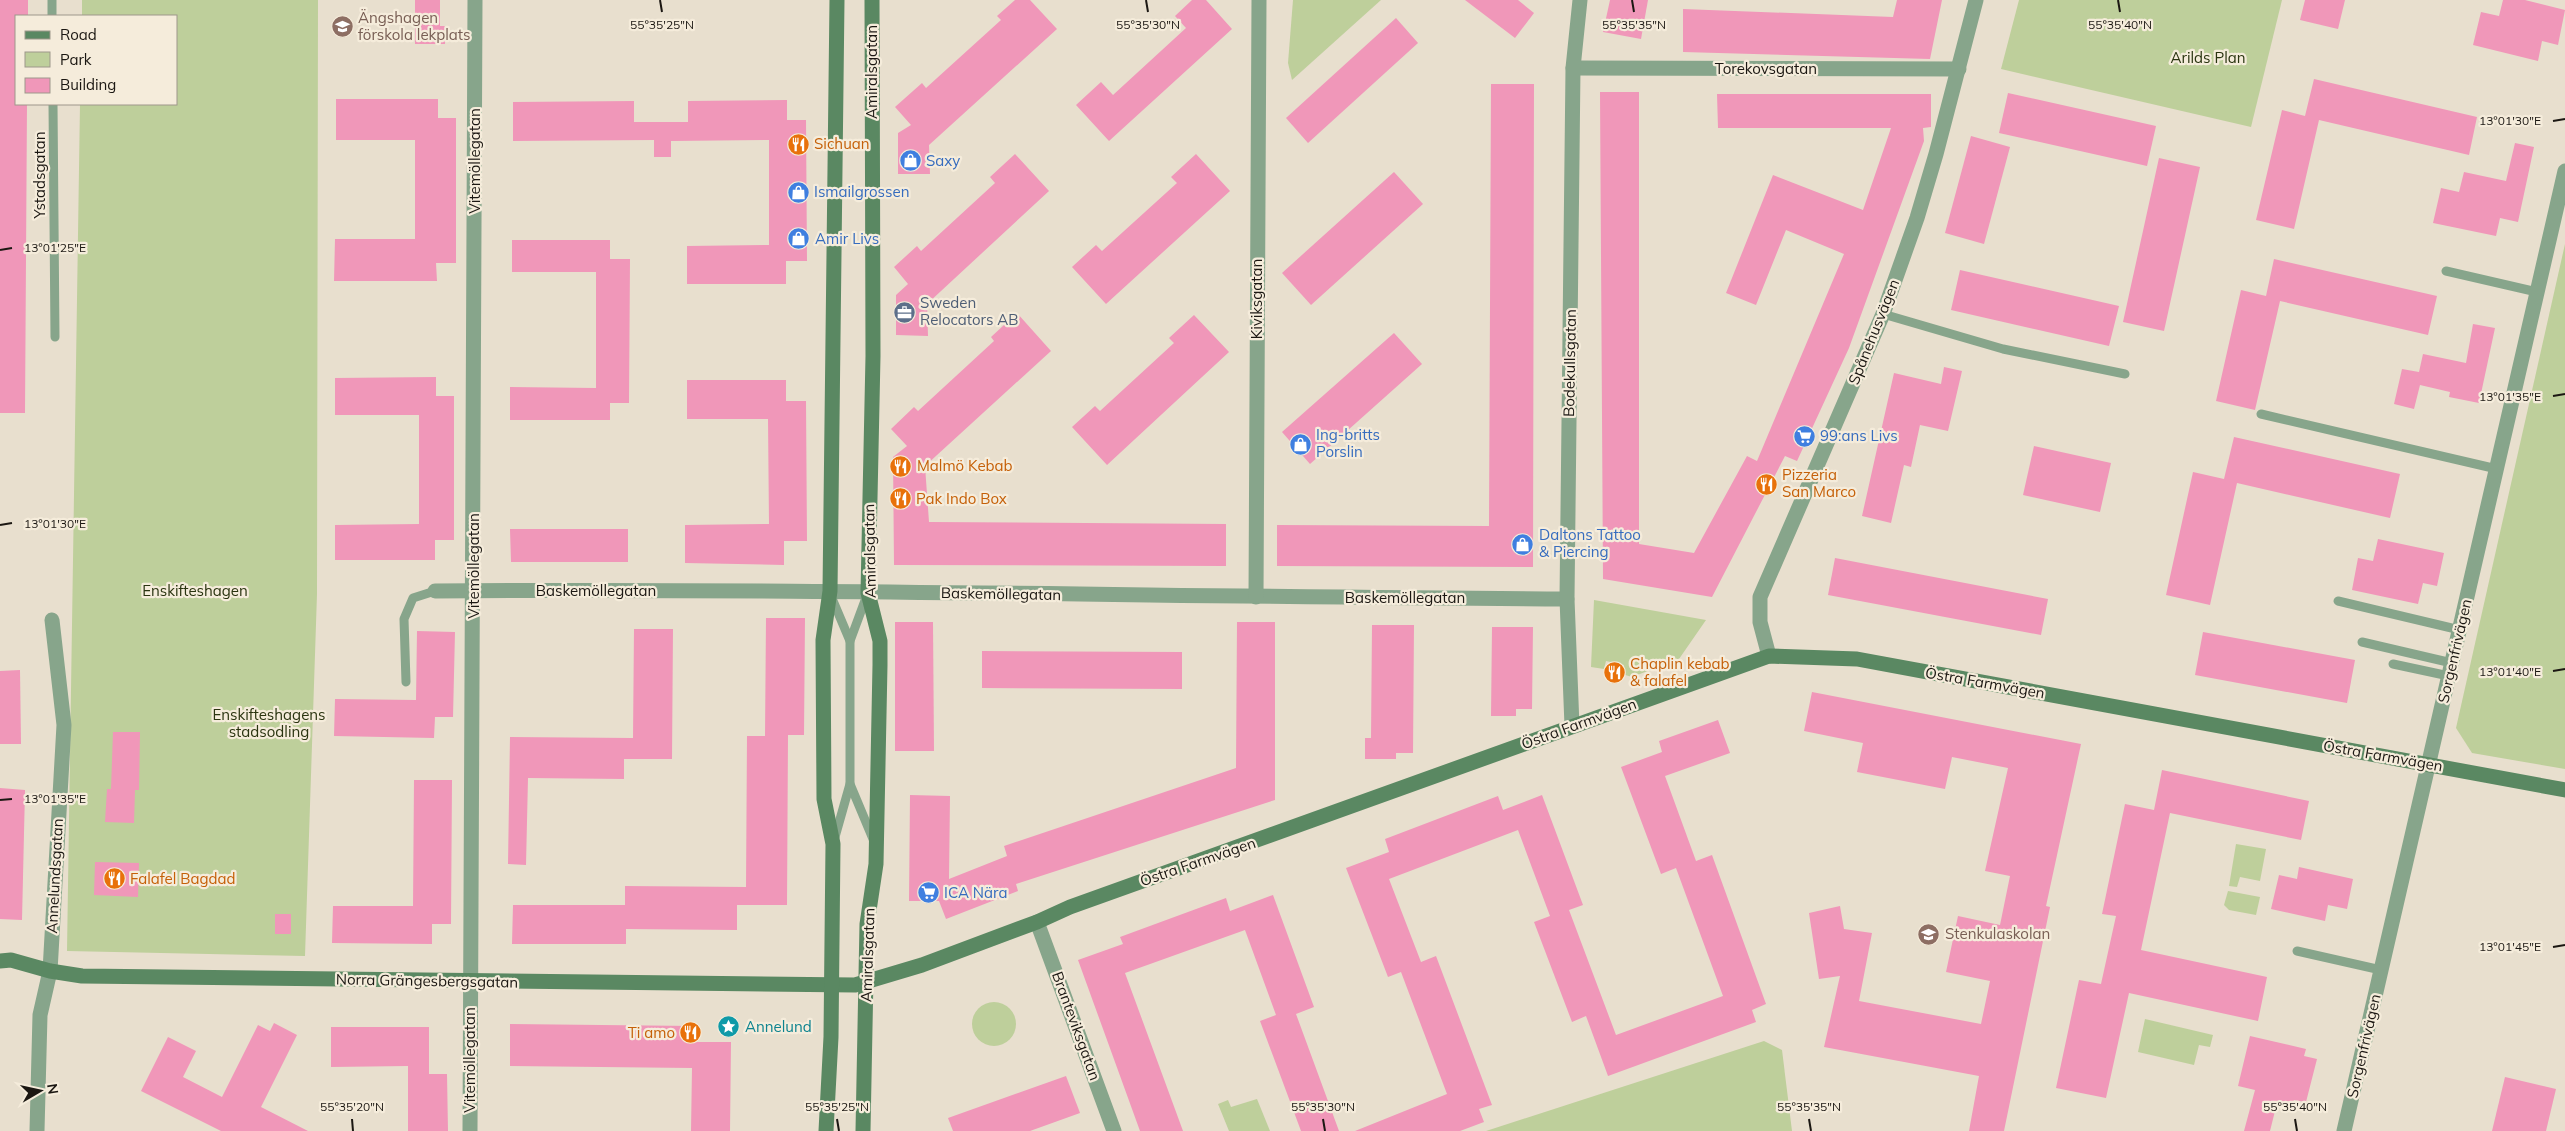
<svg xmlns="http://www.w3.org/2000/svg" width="2565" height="1131" font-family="Mulish,sans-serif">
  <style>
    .green { fill: #becf9b }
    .building { fill: #f097b9 }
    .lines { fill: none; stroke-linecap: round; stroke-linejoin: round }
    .lane { stroke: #87a58b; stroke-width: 9 }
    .street { stroke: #87a58b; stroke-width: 15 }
    .secondary { stroke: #5a8862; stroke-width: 15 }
    .ticks { fill: none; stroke: #1b1712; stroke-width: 2 }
    .labels { text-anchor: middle; stroke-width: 4.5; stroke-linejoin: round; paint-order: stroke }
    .education-label { font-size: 15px; fill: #785e54; stroke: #f5ecdb; text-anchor: start }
    .park-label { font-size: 15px; fill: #2a3410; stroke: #f5ecdb }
    .street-label { font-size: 15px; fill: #1b1712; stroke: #f5ecdb }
    .food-label { font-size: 15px; fill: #c56008; stroke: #f5ecdb; text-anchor: start }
    .shop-label { font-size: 15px; fill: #366cbe; stroke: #f5ecdb; text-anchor: start }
    .service-label { font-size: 15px; fill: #4e5e75; stroke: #f5ecdb; text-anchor: start }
    .culture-label { font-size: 15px; fill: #0d838f; stroke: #f5ecdb; text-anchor: start }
    .ticks-label { font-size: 12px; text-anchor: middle; fill: #1b1712; stroke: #f5ecdb; stroke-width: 4.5; stroke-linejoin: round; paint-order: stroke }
  </style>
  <rect width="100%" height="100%" fill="#e8dfce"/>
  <g class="green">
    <path d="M82,0H318L317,594L305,956L67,951L80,104H176V16H82Z"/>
    <path d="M1293,0H1381L1292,80L1288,63Z"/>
    <path d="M2019,0H2282L2251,127L2001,69Z"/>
    <path d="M2565,244V769L2472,753L2456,728Z"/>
    <path d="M1594,600L1706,620L1679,659L1632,677L1622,674L1624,665L1606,661L1604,669L1591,667Z"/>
    <path d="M2236,844L2266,849L2260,881L2240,877L2237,887L2229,886Z"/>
    <path d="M2228,891L2260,897L2256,915L2229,910L2224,905Z"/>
    <circle cx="994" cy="1024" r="22"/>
    <path d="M2145,1019L2213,1035L2210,1047L2199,1045L2194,1065L2138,1052Z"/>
    <path d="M1764,1041L1782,1050L1792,1131H1486Z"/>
    <path d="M1257,1099L1270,1131H1229L1218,1104L1228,1100L1231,1107Z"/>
  </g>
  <g class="building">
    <path d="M0,0H28V16H16V104H27L25,413H0Z"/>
    <path d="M415,0H440V26H445V44H415Z"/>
    <path d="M1015,0H1030L1057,29L929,145L930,174H898V133L911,125L895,107L922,83L926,88L1001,20L997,16Z"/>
    <path d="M1192,0H1206L1232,29L1109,141L1076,105L1101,82L1113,95L1186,28L1175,16Z"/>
    <path d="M1465,0H1518L1534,13L1515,38Z"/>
    <path d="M1610,0H1648L1641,39L1603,32Z"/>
    <path d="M1897,0H1942L1930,59L1683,52V9L1893,17Z"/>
    <path d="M2305,0H2345L2338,29L2300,20Z"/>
    <path d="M2503,0H2525L2565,10L2558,45L2542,41L2538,61L2473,45L2481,12L2499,16Z"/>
    <path d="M1396,18L1418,43L1308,143L1286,118Z"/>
    <path d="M2314,79L2477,117L2469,155L2319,120L2294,229L2256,220L2282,110L2305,116Z"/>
    <path d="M1491,84H1534L1533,567L1277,566V525L1489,526Z"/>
    <path d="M1600,92H1639V544L1694,553L1747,456L1757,461L1844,254L1786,230L1756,305L1726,293L1773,175L1863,210L1891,128H1718L1717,94H1931V127L1923,128L1924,141L1849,348L1797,461L1785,456L1712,597L1603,579Z"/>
    <path d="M2008,93L2156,126L2147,166L1999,133Z"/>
    <path d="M336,99H438V118H456V263H436L437,281H334L335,239H415V140H336Z"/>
    <path d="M787,100V120H806L807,261H786V284H687V246L769,245V140L671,141V157H654V140L513,141V102L634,101V122H688V101Z"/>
    <path d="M1971,136L2010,147L1984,244L1945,233Z"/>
    <path d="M2515,143L2534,147L2518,222L2500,218L2496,236L2433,223L2441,188L2459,192L2464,172L2506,181Z"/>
    <path d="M1015,154L1049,191L927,304L928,336L896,335V295L908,284L894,267L917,246L921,251L995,183L990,177Z"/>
    <path d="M1196,154L1230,191L1106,304L1072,267L1096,245L1102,251L1177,183L1171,177Z"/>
    <path d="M2159,158L2200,167L2164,331L2123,322Z"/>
    <path d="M1394,172L1423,204L1311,305L1282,273Z"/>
    <path d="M512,240H610V259H630L629,403H610V420H510V387L596,388V272H512Z"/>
    <path d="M2274,259L2437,296L2428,335L2280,301L2255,410L2216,401L2241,290L2266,296Z"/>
    <path d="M1960,270L2119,306L2109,346L1951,310Z"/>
    <path d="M1017,313L1051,351L925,466L929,522L1226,524V566L894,565L893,457L907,446L891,429L914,407L918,411L994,341L991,337Z"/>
    <path d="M1194,315L1229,352L1107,465L1072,427L1095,406L1100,411L1174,343L1169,338Z"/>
    <path d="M2473,324L2495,328L2479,403L2449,397L2450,392L2420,385L2414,409L2394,404L2402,369L2419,372L2423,354L2466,363Z"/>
    <path d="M1394,333L1422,364L1310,464L1282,432Z"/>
    <path d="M1944,367L1962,371L1948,431L1920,425L1911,467L1904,465L1891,523L1862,516L1894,373L1941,384Z"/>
    <path d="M436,377V396H454V540H435V560H335V525L419,524V415H335V378Z"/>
    <path d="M687,380H786V401H806L807,541H784V565L685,563V525L769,524L768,419H687Z"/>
    <path d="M2234,437L2400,474L2390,518L2237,483L2210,605L2166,595L2193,472L2224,479Z"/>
    <path d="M2034,446L2111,463L2100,512L2023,495Z"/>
    <path d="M510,529H628V562H511Z"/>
    <path d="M2378,539L2444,553L2437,586L2423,583L2418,604L2352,590L2358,558L2373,561Z"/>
    <path d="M1835,558L2048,599L2041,635L1828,595Z"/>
    <path d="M766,618H805L804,735H788L787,905H737V930L626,929V944H512L513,905H625V886L746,887L747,736H765Z"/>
    <path d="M895,622H933L934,751H895Z"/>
    <path d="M1237,622H1275V800L1016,884L1018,891L946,919L939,901H909L910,795L950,796L949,879L1007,856L1004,846L1236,768Z"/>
    <path d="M1372,625H1414L1413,753H1396V759H1365V738H1371Z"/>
    <path d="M1492,627H1533L1532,709H1516V716H1491Z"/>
    <path d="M634,629H673L672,759H624V779L528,778L526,865L508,864L510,737L633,738Z"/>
    <path d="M417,631L455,632L453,717H435L434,738L334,736L335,699L416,700Z"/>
    <path d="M2203,632L2355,660L2347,703L2195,675Z"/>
    <path d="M982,651L1182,652V689L982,688Z"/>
    <path d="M20,670L21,744H0V671Z"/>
    <path d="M1812,692L2081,744L2046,906L2050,907L2004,1131H1969L1979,1076L1824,1047L1840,976L1819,979L1809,913L1840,906L1844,929L1872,933L1859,1001L1981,1024L1990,981L1946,972L1958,916L2000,925L2010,876L1985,871L2008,768L1952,757L1945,789L1857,772L1863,743L1804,731Z"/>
    <path d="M1718,720L1730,753L1665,776L1696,861L1712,855L1766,1004L1752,1010L1756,1022L1608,1076L1586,1016L1572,1022L1534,922L1550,916L1518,830L1389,879L1421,962L1436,956L1492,1105L1479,1109L1484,1122L1460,1131H1355L1447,1094L1401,972L1388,977L1346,868L1389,852L1385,839L1498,796L1503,810L1542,795L1583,905L1569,910L1616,1035L1723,996L1676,868L1661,874L1621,767L1662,752L1659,741Z"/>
    <path d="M113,732H140L139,790H135L134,823L105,822L107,789H111Z"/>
    <path d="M2162,770L2309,801L2301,840L2170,813L2141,950L2267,977L2258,1021L2129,993L2106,1098L2056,1088L2079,980L2101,984L2116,916L2102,914L2125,804L2154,810Z"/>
    <path d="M414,780H452L451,924H432V944L332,943L333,906H413Z"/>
    <path d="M0,788L25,790L22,920L0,919Z"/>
    <path d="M95,862L139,863L138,897L94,895Z"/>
    <path d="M2299,867L2353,879L2347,909L2328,905L2325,921L2271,909L2279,875L2297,879Z"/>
    <path d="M1273,895L1314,1007L1296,1014L1339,1131H1301L1260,1021L1276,1015L1245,930L1125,973L1183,1131H1140L1078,960L1123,944L1120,937L1226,898L1230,911Z"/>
    <rect x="275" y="914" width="16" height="20"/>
    <path d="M274,1023L297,1035L261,1107L308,1131H221L141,1091L168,1037L196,1051L183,1077L222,1097L258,1025L270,1031Z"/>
    <path d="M510,1024L693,1026V1042H731L730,1131H691L692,1068L510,1066Z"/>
    <path d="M331,1027H429V1074H447L448,1131H408V1066L331,1067Z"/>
    <path d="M2250,1036L2306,1049L2304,1056L2317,1059L2306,1102L2294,1100L2292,1107L2277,1103L2270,1131H2244L2255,1090L2238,1086Z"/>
    <path d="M1066,1076L1080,1113L1030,1131H953L948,1118Z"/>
    <path d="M2505,1077L2556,1089L2546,1131H2492Z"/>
  </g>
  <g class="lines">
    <g class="lane">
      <path d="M52,0V16"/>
      <path d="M53,104L55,337"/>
      <path d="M2446,271L2537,292"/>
      <path d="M1883,314L2003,349L2125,374"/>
      <path d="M2261,414L2497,469"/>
      <path d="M831,596L850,641"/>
      <path d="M2338,601L2460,630"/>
      <path d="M2362,642L2452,663"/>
      <path d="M2393,664L2449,676"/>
      <path d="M406,682L404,619L413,598L435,591"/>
      <path d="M850,784L873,839"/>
      <path d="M835,837L850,784V641L867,595"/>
      <path d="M2297,951L2381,970"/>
    </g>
    <g class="street">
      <path d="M1573,68L1959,69"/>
      <path d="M435,591C812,588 1189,597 1567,599"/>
      <path d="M1256,597L1259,0"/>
      <path d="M1769,656L1760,622V597L1883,314L1917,218L1936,154L1976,0"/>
      <path d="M1572,726L1567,599L1573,68L1580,0"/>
      <path d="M1037,922L1114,1131"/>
      <path d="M37,1131L40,1015L50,971L64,725L52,620"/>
      <path d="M470,1131L475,0"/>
      <path d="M2344,1131L2565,171"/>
    </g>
    <g class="secondary">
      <path d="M0,961L11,960L50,971L82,976L855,985L922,965L1037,922L1070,907L1769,656L1857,659L2565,790"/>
      <path d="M826,1131L831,1037L833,844L824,799L823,640L830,591L837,0"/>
      <path d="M863,1131L867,924L876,864L880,665V641L868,593L873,356L872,0"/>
    </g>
  </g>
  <path class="ticks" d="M660,0L662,12M1146,0L1148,12M1632,0L1634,12M2118,0L2120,12M2553,121L2565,119M0,250L12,248M2553,396L2565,394M0,525L12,523M2553,671L2565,669M0,800L12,799M2553,947L2565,945M352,1119L353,1131M837,1119L839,1131M1323,1119L1325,1131M1809,1119L1811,1131M2295,1119L2297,1131"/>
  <defs>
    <symbol id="school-disc" viewBox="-11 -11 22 22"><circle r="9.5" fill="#8d6e63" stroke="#f5ecdb"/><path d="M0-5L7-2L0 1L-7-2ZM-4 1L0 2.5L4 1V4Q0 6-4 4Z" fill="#fff"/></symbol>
    <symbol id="restaurant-disc" viewBox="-11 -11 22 22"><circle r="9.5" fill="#e8710a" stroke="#f5ecdb"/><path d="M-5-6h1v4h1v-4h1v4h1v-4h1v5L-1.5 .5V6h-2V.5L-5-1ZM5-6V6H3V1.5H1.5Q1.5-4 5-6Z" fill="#fff"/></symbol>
    <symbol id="shop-disc" viewBox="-11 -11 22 22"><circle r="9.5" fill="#3f7fe0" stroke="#f5ecdb"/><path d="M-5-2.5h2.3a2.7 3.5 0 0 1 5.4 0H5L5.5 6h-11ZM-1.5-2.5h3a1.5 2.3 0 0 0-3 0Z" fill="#fff"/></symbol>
    <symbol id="office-disc" viewBox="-11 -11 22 22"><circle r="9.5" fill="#5c6f8a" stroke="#f5ecdb"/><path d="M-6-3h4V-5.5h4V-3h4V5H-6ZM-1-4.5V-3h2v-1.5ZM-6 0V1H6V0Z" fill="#fff"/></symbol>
    <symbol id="supermarket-disc" viewBox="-11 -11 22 22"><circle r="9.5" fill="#3f7fe0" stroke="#f5ecdb"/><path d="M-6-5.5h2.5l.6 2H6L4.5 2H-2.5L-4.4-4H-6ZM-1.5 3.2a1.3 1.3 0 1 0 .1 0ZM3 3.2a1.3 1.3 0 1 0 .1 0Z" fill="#fff"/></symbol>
    <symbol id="sight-disc" viewBox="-11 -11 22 22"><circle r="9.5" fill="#0f9aa8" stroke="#f5ecdb"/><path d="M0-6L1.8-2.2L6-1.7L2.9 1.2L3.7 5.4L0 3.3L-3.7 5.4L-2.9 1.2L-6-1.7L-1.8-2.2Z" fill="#fff"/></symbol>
  </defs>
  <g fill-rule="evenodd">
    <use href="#school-disc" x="330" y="14" width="25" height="25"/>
    <use href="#restaurant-disc" x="786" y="132" width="25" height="25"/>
    <use href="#shop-disc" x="898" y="148" width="25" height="25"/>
    <use href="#shop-disc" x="786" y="180" width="25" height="25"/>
    <use href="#shop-disc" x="786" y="226" width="25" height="25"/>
    <use href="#office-disc" x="892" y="300" width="25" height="25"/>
    <use href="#supermarket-disc" x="1792" y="424" width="25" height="25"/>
    <use href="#shop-disc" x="1288" y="432" width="25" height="25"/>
    <use href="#restaurant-disc" x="888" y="454" width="25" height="25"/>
    <use href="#restaurant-disc" x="1754" y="472" width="25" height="25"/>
    <use href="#restaurant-disc" x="888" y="486" width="25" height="25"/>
    <use href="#shop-disc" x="1510" y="532" width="25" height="25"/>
    <use href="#restaurant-disc" x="1602" y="660" width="25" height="25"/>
    <use href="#restaurant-disc" x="102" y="866" width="25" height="25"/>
    <use href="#supermarket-disc" x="916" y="880" width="25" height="25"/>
    <use href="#school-disc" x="1916" y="922" width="25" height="25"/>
    <use href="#sight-disc" x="716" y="1014" width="25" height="25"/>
    <use href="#restaurant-disc" x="678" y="1020" width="25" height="25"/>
  </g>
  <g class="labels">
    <g class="education-label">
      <text x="358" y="23">Ängshagen<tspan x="358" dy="17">förskola lekplats</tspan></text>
      <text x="1945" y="939">Stenkulaskolan</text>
    </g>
    <g class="park-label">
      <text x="2208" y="63">Arilds Plan</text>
      <text x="195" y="596">Enskifteshagen</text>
      <text x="269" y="720">Enskifteshagens<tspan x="269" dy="17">stadsodling</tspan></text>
    </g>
    <g class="street-label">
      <text x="1766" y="74">Torekovsgatan</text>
      <text transform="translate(872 72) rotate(-90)" y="5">Amiralsgatan</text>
      <text transform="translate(475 161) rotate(-90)" y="5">Vitemöllegatan</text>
      <text transform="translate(40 175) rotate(-90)" y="5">Ystadsgatan</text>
      <text transform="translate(1257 299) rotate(-90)" y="5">Kiviksgatan</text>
      <text transform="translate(1874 332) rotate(-68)" y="5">Spånehusvägen</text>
      <text transform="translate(1570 363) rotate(-89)" y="5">Bodekullsgatan</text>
      <text transform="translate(870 551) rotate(-91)" y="5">Amiralsgatan</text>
      <text transform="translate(474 566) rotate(-90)" y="5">Vitemöllegatan</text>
      <text x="596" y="596">Baskemöllegatan</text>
      <text transform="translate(1001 594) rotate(1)" y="5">Baskemöllegatan</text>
      <text x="1405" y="603">Baskemöllegatan</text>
      <text transform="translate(2455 651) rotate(-77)" y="5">Sorgenfrivägen</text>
      <text transform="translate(1985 683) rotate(10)" y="5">Östra Farmvägen</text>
      <text transform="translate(1579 724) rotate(-20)" y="5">Östra Farmvägen</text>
      <text transform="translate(2383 756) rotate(10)" y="5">Östra Farmvägen</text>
      <text transform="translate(1198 862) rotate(-19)" y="5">Östra Farmvägen</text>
      <text transform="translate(55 876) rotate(-87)" y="5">Annelundsgatan</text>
      <text transform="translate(868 955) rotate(-88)" y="5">Amiralsgatan</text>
      <text transform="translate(427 981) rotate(1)" y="5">Norra Grängesbergsgatan</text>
      <text transform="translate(1076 1026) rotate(70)" y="5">Branteviksgatan</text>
      <text transform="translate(2364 1046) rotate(-77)" y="5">Sorgenfrivägen</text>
      <text transform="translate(470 1060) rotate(-90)" y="5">Vitemöllegatan</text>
    </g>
    <g class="food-label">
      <text x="814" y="149">Sichuan</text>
      <text x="917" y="471">Malmö Kebab</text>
      <text x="1782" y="480">Pizzeria<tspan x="1782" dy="17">San Marco</tspan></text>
      <text x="916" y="504">Pak Indo Box</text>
      <text x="1630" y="669">Chaplin kebab<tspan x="1630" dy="17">&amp; falafel</tspan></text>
      <text x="130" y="884">Falafel Bagdad</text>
      <text x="675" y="1038" text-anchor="end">Ti amo</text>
    </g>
    <g class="shop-label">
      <text x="926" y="166">Saxy</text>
      <text x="814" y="197">Ismailgrossen</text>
      <text x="815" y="244">Amir Livs</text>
      <text x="1316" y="440">Ing-britts<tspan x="1316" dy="17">Porslin</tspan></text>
      <text x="1820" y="441">99:ans Livs</text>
      <text x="1539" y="540">Daltons Tattoo<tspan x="1539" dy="17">&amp; Piercing</tspan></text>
      <text x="944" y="898">ICA Nära</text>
    </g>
    <g class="service-label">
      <text x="920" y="308">Sweden<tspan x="920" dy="17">Relocators AB</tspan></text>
    </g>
    <g class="culture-label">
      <text x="745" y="1032">Annelund</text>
    </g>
  </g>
  <g class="ticks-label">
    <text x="662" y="29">55°35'25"N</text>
    <text x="1148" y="29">55°35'30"N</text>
    <text x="1634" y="29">55°35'35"N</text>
    <text x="2120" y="29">55°35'40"N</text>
    <text x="2510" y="125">13°01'30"E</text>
    <text x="55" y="252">13°01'25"E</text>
    <text x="2510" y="401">13°01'35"E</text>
    <text x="55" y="528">13°01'30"E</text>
    <text x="2510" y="676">13°01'40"E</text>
    <text x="55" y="803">13°01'35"E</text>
    <text x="2510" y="951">13°01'45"E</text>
    <text x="352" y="1111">55°35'20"N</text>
    <text x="837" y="1111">55°35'25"N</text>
    <text x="1323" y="1111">55°35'30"N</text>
    <text x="1809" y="1111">55°35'35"N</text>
    <text x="2295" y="1111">55°35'40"N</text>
  </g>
  <rect x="15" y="15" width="162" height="90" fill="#f5ecdb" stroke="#9e978b"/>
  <rect x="25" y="31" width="25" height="8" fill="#5a8862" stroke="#9e978b"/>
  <text x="60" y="40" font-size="15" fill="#1b1712">Road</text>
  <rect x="25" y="52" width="25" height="15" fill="#becf9b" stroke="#9e978b"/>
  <text x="60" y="65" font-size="15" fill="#1b1712">Park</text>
  <rect x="25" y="78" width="25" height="15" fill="#f097b9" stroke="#9e978b"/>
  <text x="60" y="90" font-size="15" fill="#1b1712">Building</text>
  <g transform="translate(40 1091) rotate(81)" stroke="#f5ecdb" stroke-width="4" paint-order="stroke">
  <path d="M0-4L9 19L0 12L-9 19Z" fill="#1b1712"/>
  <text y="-8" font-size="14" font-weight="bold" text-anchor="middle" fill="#1b1712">N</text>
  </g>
</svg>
